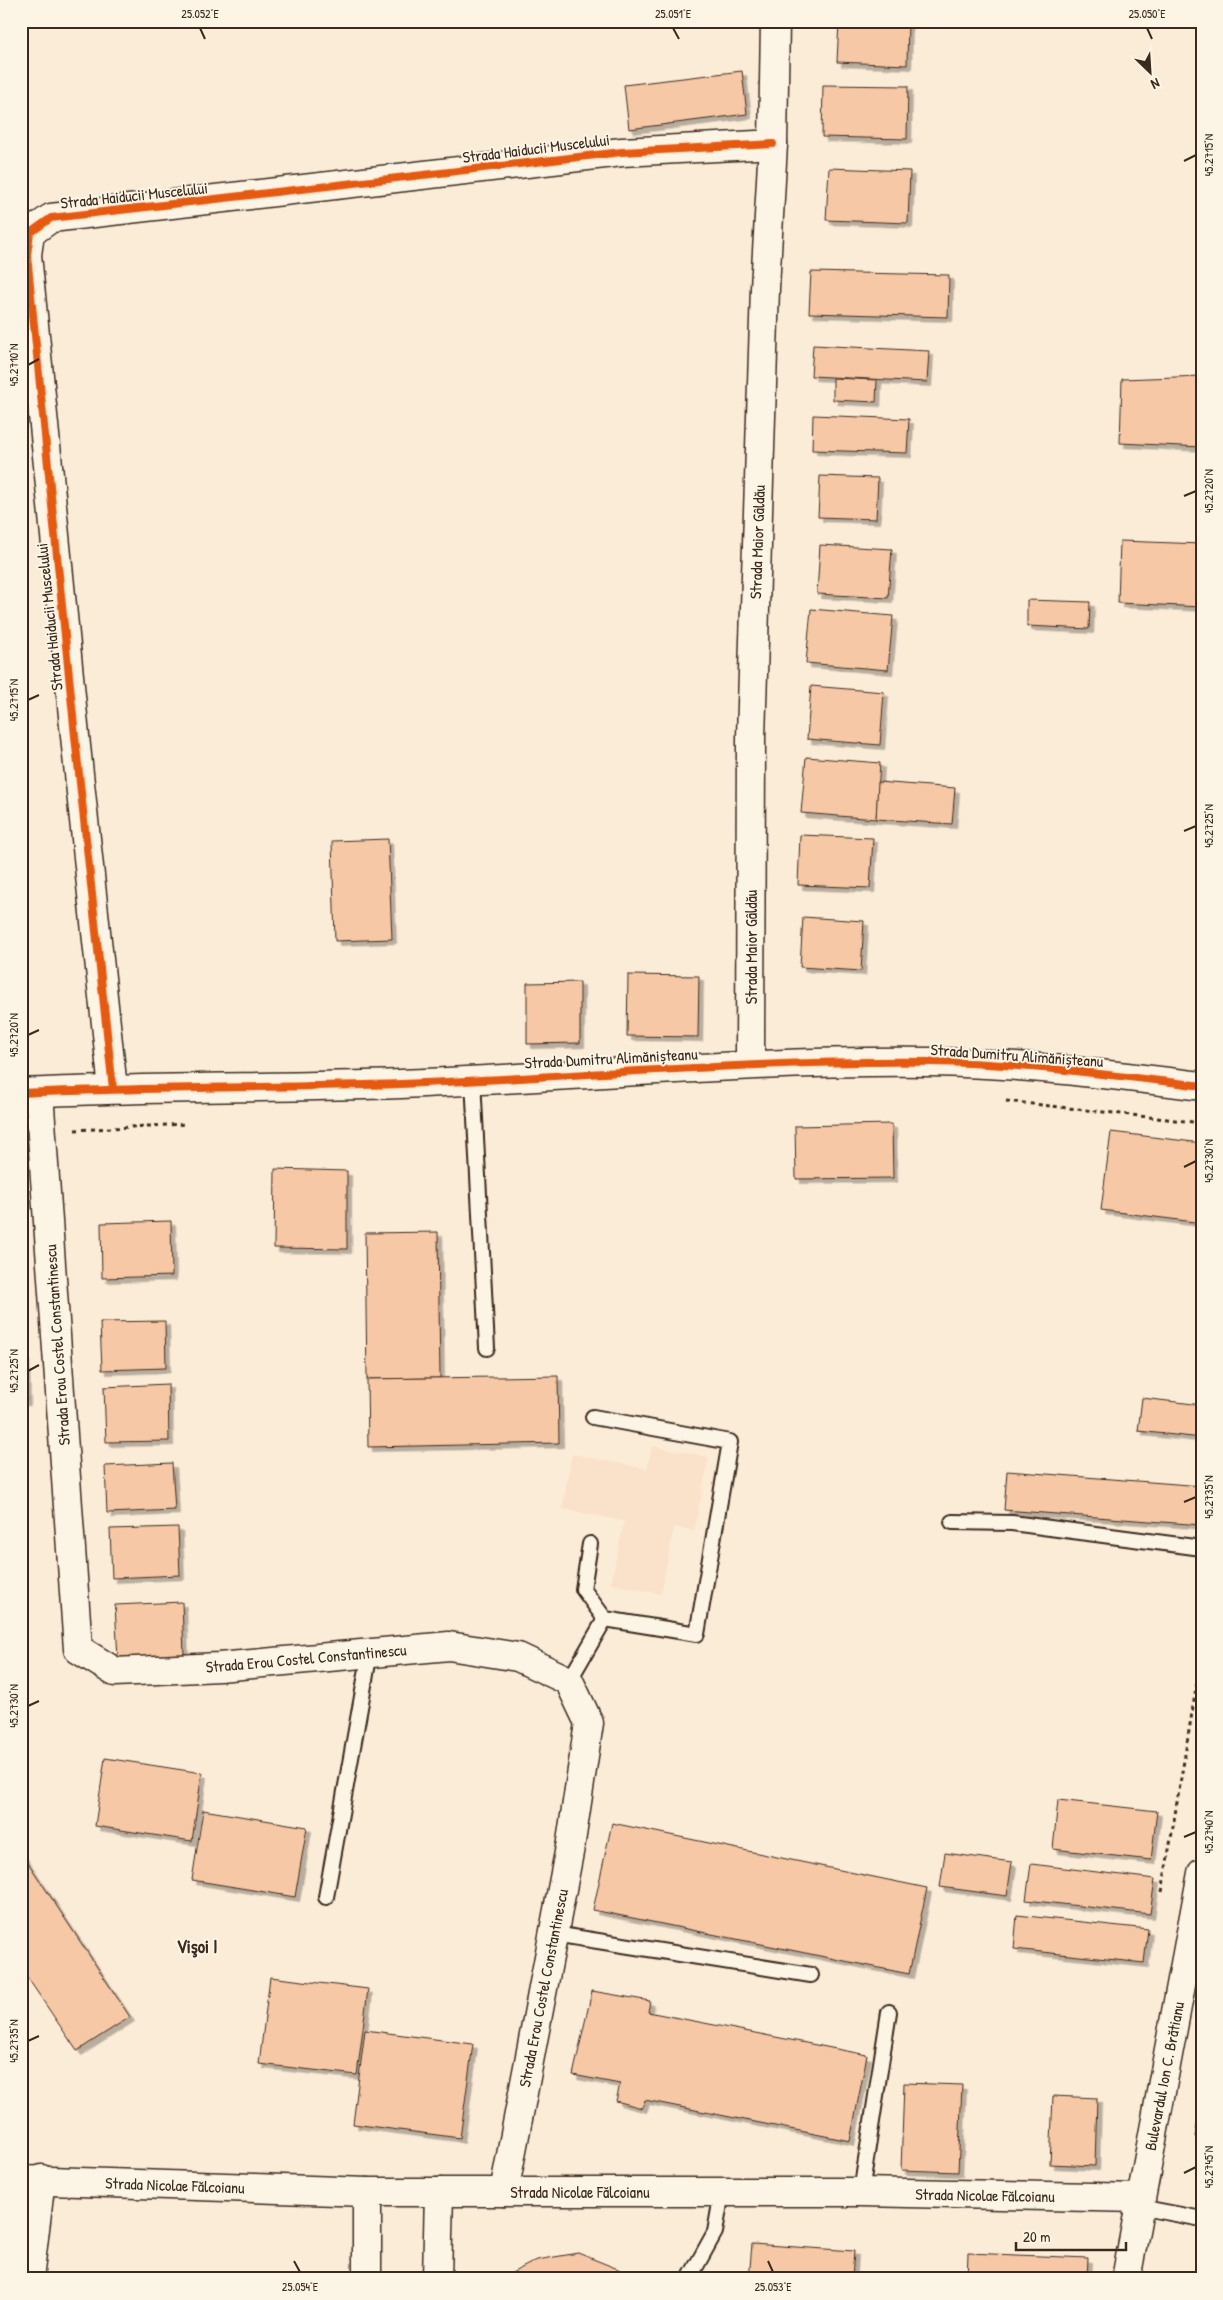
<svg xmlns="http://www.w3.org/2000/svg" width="1223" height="2300" font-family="'Patrick Hand',sans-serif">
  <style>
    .built { fill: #fae1c9 }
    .building { fill: #f6c8a5; stroke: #3b2a1e; filter: url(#shadow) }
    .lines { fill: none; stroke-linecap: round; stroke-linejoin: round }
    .service-casing { stroke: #3b2a1e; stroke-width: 18 }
    .minor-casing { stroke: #3b2a1e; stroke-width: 31 }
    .tertiary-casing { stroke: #3b2a1e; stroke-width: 31 }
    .trunk-casing { stroke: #3b2a1e; stroke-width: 31 }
    .path { stroke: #3b2a1e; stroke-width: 3; stroke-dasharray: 4 4; stroke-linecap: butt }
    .service { stroke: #fcf5e5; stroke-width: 14 }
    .minor { stroke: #fcf5e5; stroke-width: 28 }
    .tertiary { stroke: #fcf5e5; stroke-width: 28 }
    .trunk { stroke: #fcf5e5; stroke-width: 28 }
    .cycleway-casing { stroke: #fcf5e5; stroke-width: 11 }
    .cycleway { stroke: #e8590c; stroke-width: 8 }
    .ticks { fill: none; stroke: #3b2a1e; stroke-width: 2 }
    .labels { text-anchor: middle; stroke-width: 4; stroke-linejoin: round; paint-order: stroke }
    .street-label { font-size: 16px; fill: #3b2a1e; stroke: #fcf5e5 }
    .neighbourhood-label { font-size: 18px; font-weight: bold; fill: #3b2a1e; stroke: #fcf5e5 }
    .neatline { fill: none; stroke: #3b2a1e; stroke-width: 2 }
    .ticks-label { font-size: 12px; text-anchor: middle; fill: #3b2a1e }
  </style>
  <defs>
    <filter id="shadow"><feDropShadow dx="4.5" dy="4.5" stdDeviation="0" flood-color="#0004"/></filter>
  </defs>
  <rect width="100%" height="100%" fill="#fbecd8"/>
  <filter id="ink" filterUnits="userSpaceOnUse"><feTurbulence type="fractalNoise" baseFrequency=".02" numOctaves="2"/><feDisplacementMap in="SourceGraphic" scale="10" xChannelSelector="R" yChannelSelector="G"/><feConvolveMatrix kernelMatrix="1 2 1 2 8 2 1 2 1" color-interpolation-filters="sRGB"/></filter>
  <g filter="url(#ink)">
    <path class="built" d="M652,1446L709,1457L694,1531L674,1527L661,1594L611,1584L624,1521L562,1509L572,1454L647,1469Z"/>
    <g class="building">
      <path d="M839,21H908L907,65L837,62Z"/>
      <path d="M742,71L747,114L629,129L624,85Z"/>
      <path d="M823,85L908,86L907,139L822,137Z"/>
      <path d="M829,168L910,171L908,223L826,220Z"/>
      <path d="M811,272L949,275L948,317L809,313Z"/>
      <path d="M813,345L929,351L927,382L811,376Z"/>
      <path d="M1202,376V447L1120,443L1122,379Z"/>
      <path d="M833,378L877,380L876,402L833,400Z"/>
      <path d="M813,415L909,419L907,453L812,450Z"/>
      <path d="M820,476L878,478L876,519L818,517Z"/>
      <path d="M1120,541L1202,544V607L1118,603Z"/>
      <path d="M820,545L892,549L888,598L817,594Z"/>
      <path d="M1027,600L1090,602L1089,629L1027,626Z"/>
      <path d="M811,609L893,616L888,670L806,663Z"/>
      <path d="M811,686L884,692L880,745L807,739Z"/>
      <path d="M806,757L880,763L876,819L801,813Z"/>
      <path d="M878,782L955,788L952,824L876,819Z"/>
      <path d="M800,835L873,838L870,888L798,885Z"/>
      <path d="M388,839L392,939L335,941L332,841Z"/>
      <path d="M803,917L864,921L861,971L800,967Z"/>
      <path d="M628,975L699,976L698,1037L627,1036Z"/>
      <path d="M580,982V1043L527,1044V983Z"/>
      <path d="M892,1124L893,1178L796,1179L795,1126Z"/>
      <path d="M1111,1132L1202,1143V1223L1101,1210Z"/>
      <path d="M275,1169L347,1171V1249L274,1248Z"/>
      <path d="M171,1221L172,1276L102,1278L101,1223Z"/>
      <path d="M438,1232L440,1378L367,1379L365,1233Z"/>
      <path d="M165,1321L166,1368L102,1370L100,1322Z"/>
      <path d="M21,1356H25L26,1401H21Z"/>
      <path d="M558,1376L559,1443L368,1447L367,1379Z"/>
      <path d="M168,1384L169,1441L106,1442L104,1387Z"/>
      <path d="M1142,1398L1202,1405V1438L1138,1431Z"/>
      <path d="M172,1463L175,1510L107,1513L105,1466Z"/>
      <path d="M1007,1471L1202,1486V1525L1004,1510Z"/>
      <path d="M178,1527L180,1575L112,1578L110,1529Z"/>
      <path d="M182,1602L184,1656L118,1659L115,1605Z"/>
      <path d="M105,1758L202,1773L192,1841L95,1826Z"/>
      <path d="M1058,1800L1157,1811L1151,1860L1053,1849Z"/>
      <path d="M203,1810L307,1827L295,1897L192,1880Z"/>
      <path d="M612,1823L927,1888L909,1974L593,1910Z"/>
      <path d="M21,1852L130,2017L77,2051L21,1968Z"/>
      <path d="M945,1853L1012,1862L1007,1896L940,1887Z"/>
      <path d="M1031,1864L1155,1879L1150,1914L1026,1900Z"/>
      <path d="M1017,1915L1148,1929L1144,1963L1014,1949Z"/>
      <path d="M270,1977L368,1989L357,2075L259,2064Z"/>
      <path d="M592,1991L650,2001L648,2012L867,2055L850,2141L645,2100L642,2108L616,2101L620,2084L573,2075Z"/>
      <path d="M365,2030L473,2044L460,2138L353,2124Z"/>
      <path d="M904,2083L962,2085L958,2172L901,2170Z"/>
      <path d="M1053,2096L1097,2098L1095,2166L1050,2164Z"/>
      <path d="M1202,2096V2138L1195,2137Z"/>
      <path d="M752,2244L854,2251L852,2279H749Z"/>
      <path d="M578,2253L623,2271L633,2279H500L537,2260Z"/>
      <path d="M968,2253L1088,2258L1087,2279H967Z"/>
    </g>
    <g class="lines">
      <defs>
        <g id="service">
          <path d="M473,1080L487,1348"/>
          <path d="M952,1522L1012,1523L1202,1548"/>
          <path d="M590,1544L583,1589L605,1619L697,1634L730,1442L593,1417"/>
          <path d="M569,1681L605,1619"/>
          <path d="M326,1897L370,1652"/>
          <path d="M554,1934L811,1975"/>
          <path d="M861,2192L889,2012"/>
          <path d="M1139,2207L1202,2219"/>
          <path d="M689,2279L715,2232L722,2192"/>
        </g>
        <g id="minor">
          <path d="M750,1064L751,737L765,288L773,144L775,21"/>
          <path d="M113,1089L76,746L27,255L30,233L51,218L622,152L773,144"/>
          <path d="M39,1093L78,1649L115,1672L219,1667L449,1646L518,1657L569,1681L589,1723L571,1842L504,2192"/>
          <path d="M29,2279L41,2179"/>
          <path d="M367,2279V2192"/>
          <path d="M437,2279L439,2192"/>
        </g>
        <g id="tertiary">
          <path d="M21,1093C148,1087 275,1088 401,1084C578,1077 753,1060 930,1062C1020,1063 1112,1075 1202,1086"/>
          <path d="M21,2180L367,2192H861L1140,2198"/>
        </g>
        <path id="trunk" d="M1126,2279L1202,1873"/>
      </defs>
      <use href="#service" class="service-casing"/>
      <use href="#minor" class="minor-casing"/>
      <use href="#tertiary" class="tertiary-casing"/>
      <use href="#trunk" class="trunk-casing"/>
      <g class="path">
        <path d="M1006,1101L1202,1123"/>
        <path d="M75,1130L186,1124"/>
        <path d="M1162,1892L1202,1653"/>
      </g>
      <use href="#service" class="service"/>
      <use href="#minor" class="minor"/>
      <use href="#tertiary" class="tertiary"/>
      <use href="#trunk" class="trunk"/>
      <defs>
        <g id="cycleway">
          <path d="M113,1089L76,746L27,255L30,233L51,218L622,152L773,144"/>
          <path d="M21,1093C148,1087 275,1088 401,1084C578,1077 753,1060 930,1062C1020,1063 1112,1075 1202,1086"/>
        </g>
      </defs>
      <use href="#cycleway" class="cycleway-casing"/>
      <use href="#cycleway" class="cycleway"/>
    </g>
  </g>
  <path class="ticks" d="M200,28L205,39M673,28L679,39M1147,28L1152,39M1184,161L1196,155M28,365L39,359M1184,496L1196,491M28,700L39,695M1184,831L1196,826M28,1035L39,1030M1184,1167L1196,1161M28,1371L39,1365M1184,1502L1196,1497M28,1706L39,1701M1184,1837L1196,1832M28,2041L39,2036M1184,2173L1196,2167M294,2261L300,2272M768,2261L773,2272"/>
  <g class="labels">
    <g class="street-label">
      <text transform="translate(536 148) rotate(-7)" y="6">Strada Haiducii Muscelului</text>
      <text transform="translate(134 195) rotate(-6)" y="6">Strada Haiducii Muscelului</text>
      <text transform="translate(757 542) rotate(-88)" y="6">Strada Maior Gâldău</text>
      <text transform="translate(49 617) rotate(-96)" y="6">Strada Haiducii Muscelului</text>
      <text transform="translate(751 947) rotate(-90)" y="6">Strada Maior Gâldău</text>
      <text transform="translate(1017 1055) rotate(4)" y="6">Strada Dumitru Alimănișteanu</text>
      <text transform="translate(611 1058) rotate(-3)" y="6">Strada Dumitru Alimănișteanu</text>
      <text transform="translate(57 1345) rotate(-94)" y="6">Strada Erou Costel Constantinescu</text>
      <text transform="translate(306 1658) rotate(-5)" y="6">Strada Erou Costel Constantinescu</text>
      <text transform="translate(543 1988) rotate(-79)" y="6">Strada Erou Costel Constantinescu</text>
      <text transform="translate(1164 2076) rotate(-79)" y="6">Bulevardul Ion C. Brătianu</text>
      <text transform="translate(175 2185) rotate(2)" y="6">Strada Nicolae Fălcoianu</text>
      <text x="580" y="2198">Strada Nicolae Fălcoianu</text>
      <text transform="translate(985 2195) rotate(1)" y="6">Strada Nicolae Fălcoianu</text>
    </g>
    <g class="neighbourhood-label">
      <text x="197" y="1953">Vişoi I</text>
    </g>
  </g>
  <rect width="1223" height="2300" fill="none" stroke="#fcf5e5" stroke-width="55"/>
  <g transform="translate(1150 72) rotate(155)" stroke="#fcf5e5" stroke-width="4" paint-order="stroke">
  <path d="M0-4L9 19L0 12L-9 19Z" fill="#3b2a1e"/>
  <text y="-8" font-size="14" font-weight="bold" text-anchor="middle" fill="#3b2a1e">N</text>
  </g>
  <path d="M1016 2242v8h110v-8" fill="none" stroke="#3b2a1e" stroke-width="2.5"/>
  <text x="1023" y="2242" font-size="15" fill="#3b2a1e" stroke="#fcf5e5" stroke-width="4" paint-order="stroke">20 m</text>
  <rect x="28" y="28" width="1168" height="2244" class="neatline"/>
  <g class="ticks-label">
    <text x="200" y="18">25.052°E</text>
    <text x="673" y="18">25.051°E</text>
    <text x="1147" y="18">25.050°E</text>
    <text transform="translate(1209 155) rotate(-90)" y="4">45.2715°N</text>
    <text transform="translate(14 365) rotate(-90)" y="4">45.2710°N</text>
    <text transform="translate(1209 491) rotate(-90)" y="4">45.2720°N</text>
    <text transform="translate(14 700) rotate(-90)" y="4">45.2715°N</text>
    <text transform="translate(1209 826) rotate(-90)" y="4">45.2725°N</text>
    <text transform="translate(14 1035) rotate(-90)" y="4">45.2720°N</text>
    <text transform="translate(1209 1161) rotate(-90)" y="4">45.2730°N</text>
    <text transform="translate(14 1371) rotate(-90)" y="4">45.2725°N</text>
    <text transform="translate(1209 1497) rotate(-90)" y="4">45.2735°N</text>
    <text transform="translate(14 1706) rotate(-90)" y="4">45.2730°N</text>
    <text transform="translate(1209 1832) rotate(-90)" y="4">45.2740°N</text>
    <text transform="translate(14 2041) rotate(-90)" y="4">45.2735°N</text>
    <text transform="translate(1209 2167) rotate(-90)" y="4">45.2745°N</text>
    <text x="300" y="2291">25.054°E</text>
    <text x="773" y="2291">25.053°E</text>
  </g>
</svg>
